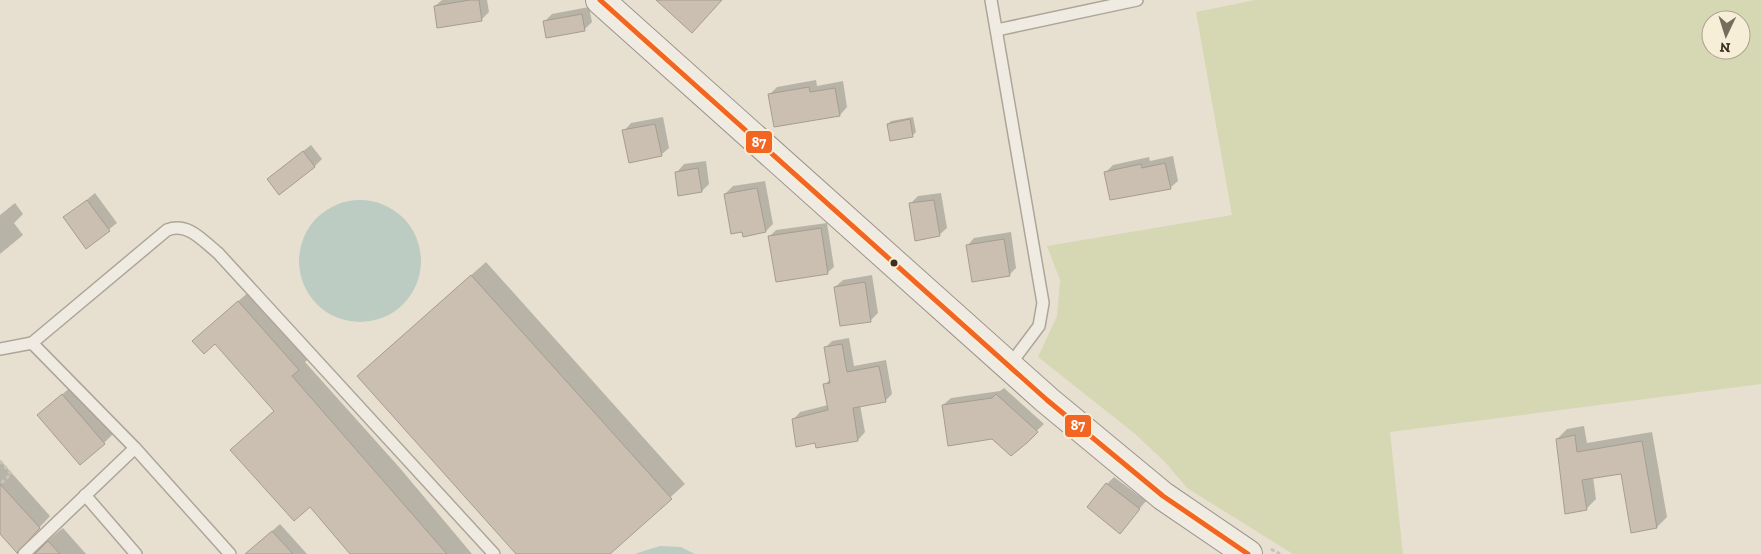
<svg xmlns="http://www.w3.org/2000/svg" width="1761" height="554" font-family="'Zilla Slab',serif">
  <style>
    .green { fill: #d6d7b3; fill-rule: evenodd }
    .water { fill: #bcccc2 }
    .shadow { fill: #0003 }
    .building { fill: #cbbfb2; stroke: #a89c90 }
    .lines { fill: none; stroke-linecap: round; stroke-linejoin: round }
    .lane-casing { stroke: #ada599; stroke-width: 14 }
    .secondary-casing { stroke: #9c958a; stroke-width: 30 }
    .path { stroke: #c8c2b9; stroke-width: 3; stroke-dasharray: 4 2.5; stroke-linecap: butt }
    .lane { stroke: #efebe3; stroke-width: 11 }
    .secondary { stroke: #efebe3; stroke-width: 28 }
    .bus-1-casing { stroke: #f7eed8; stroke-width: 9 }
    .bus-1 { stroke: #f26522; stroke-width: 5 }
    .bus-dot { fill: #3d2e20; stroke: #f7eed8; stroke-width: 2 }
    .line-badge { stroke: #f7eed8; stroke-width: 2 }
    .badge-label { font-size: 14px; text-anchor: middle; font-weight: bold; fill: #fff }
  </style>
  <rect width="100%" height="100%" fill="#e7e0d1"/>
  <path class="green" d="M1255,0H1761V384L1390,432L1403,554H1293L1187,488L1165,462L1134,433L1038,357L1057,316L1060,280L1047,246L1232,215L1196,12ZM1711,20H1741V50H1711Z"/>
  <g class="water">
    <circle cx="360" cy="261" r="61"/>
    <path d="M660,546L681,547L695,554H634Z"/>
  </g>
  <g class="shadow">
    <path d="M442,0H487L489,12L482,19L435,6Z"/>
    <path d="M589,7L592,22L584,30L544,22L552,14Z"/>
    <path d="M816,80L817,86L843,81L847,107L840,115L775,126L770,94L777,87Z"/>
    <path d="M663,117L669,148L661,155L624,131L631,123Z"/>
    <path d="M913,117L916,132L912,136L888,124L891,121Z"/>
    <path d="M311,145L322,159L314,167L268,179Z"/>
    <path d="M1173,156L1178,181L1170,188L1105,173L1113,165L1149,157L1150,161Z"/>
    <path d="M706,161L709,184L702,191L677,172L684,164Z"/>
    <path d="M765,181L773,224L766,231L725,194L733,186Z"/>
    <path d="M95,193L117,223L87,247L65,218Z"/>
    <path d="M941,193L947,228L939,235L910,204L918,196Z"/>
    <path d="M15,203L23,214L14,223L23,235L0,254V215Z"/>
    <path d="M827,223L834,267L827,273L769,237L776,230Z"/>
    <path d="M1011,232L1016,268L1009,275L968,245L974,238Z"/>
    <path d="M486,262L685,484L608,554H518L373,362Z"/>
    <path d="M872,275L878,313L870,321L835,287L843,280Z"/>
    <path d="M253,288L312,356L305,362L399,467L472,554H351L310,505L232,450L275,410L215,343L194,341Z"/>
    <path d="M849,338L854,366L886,360L892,394L885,401L860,405L865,432L858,440L816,442L793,420L800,412L828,405L825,385L830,379L825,348L832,341Z"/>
    <path d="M74,384L115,432L104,443L39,415Z"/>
    <path d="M1004,388L1044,424L1011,455L992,438L943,405L951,398L1000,391Z"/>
    <path d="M1584,426L1587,443L1652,432L1667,517L1657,527L1622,472L1593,477L1596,499L1586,509L1557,439L1567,429Z"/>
    <path d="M0,460L50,516L28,540L0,532Z"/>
    <path d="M1114,477L1146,501L1120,532L1107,484Z"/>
    <path d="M280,524L307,554H250L256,545Z"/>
    <path d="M63,528L86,554H33L40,547Z"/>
  </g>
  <g class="building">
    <path d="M470,0H479L482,21L437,28L434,6Z"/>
    <path d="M656,0H722L692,33Z"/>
    <path d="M582,14L585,31L546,38L543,21Z"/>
    <path d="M809,87L810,92L835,88L840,116L774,127L768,94Z"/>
    <path d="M910,119L913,137L890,141L887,124Z"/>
    <path d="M655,124L662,156L629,163L622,130Z"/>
    <path d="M303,151L315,167L279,195L267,179Z"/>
    <path d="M1165,163L1171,189L1110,200L1104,172L1141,164L1142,168Z"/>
    <path d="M698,168L702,192L678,196L675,172Z"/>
    <path d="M757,188L766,232L743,237L742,232L731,234L724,194Z"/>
    <path d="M87,200L110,231L86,249L63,217Z"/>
    <path d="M934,200L940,236L915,241L909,203Z"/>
    <path d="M821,228L828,274L776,282L768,236Z"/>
    <path d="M1004,239L1010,276L972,282L966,245Z"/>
    <path d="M471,275L672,499L610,554H516L357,376Z"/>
    <path d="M865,282L871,322L840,326L834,287Z"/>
    <path d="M238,301L299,370L292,376L447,554H350L310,507L294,521L230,450L274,411L215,344L204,354L192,341Z"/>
    <path d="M842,344L847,372L879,366L886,402L853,408L858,441L816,448L815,443L796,447L792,419L828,410L823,384L830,383L824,347Z"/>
    <path d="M62,394L105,444L80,465L37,415Z"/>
    <path d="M996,394L1038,432L1028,442L1011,456L992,439L948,446L942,405L992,398Z"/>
    <path d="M1575,435L1577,452L1642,441L1657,528L1631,533L1621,474L1582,480L1587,510L1565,514L1556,439Z"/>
    <path d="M1106,483L1140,509L1120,534L1087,507Z"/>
    <path d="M0,484L40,528L17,553L0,534Z"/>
    <path d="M272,531L293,554H245Z"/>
    <path d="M48,541L60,554H35Z"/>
  </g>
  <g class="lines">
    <defs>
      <g id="lane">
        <path d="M991,0L1043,303L1039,326L1009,366"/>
        <path d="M997,30L1137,0"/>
        <path d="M32,343L167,230C188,222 202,240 218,253L494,554"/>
        <path d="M0,349L32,343L135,448L230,554"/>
        <path d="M85,495L136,554"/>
        <path d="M24,554L135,448"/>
      </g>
      <path id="secondary" d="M600,0L1047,400L1163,496L1248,554"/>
    </defs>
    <use href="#lane" class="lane-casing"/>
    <use href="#secondary" class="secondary-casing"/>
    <g class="path">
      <path d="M0,461L11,474L0,484"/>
      <path d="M1271,549L1280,554"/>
    </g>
    <use href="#lane" class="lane"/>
    <use href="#secondary" class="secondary"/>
    <defs>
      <path id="bus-1" d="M600,0L1047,400L1163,496L1248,554"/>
    </defs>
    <use href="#bus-1" class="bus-1-casing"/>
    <use href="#bus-1" class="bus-1"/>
  </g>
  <circle class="bus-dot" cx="894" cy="263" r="4.5"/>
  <g class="line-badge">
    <rect x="745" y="130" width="28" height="24" rx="5" fill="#f26522"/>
    <rect x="1064" y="414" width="28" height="24" rx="5" fill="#f26522"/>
  </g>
  <g class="badge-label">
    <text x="759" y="147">87</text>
    <text x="1078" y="430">87</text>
  </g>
  <g transform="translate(1726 35) rotate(184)"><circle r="24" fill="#f7eed8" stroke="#ada18e"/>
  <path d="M0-4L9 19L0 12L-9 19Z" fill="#786c5e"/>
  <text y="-8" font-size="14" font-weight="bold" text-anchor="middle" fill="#3d2e20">N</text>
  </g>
</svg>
